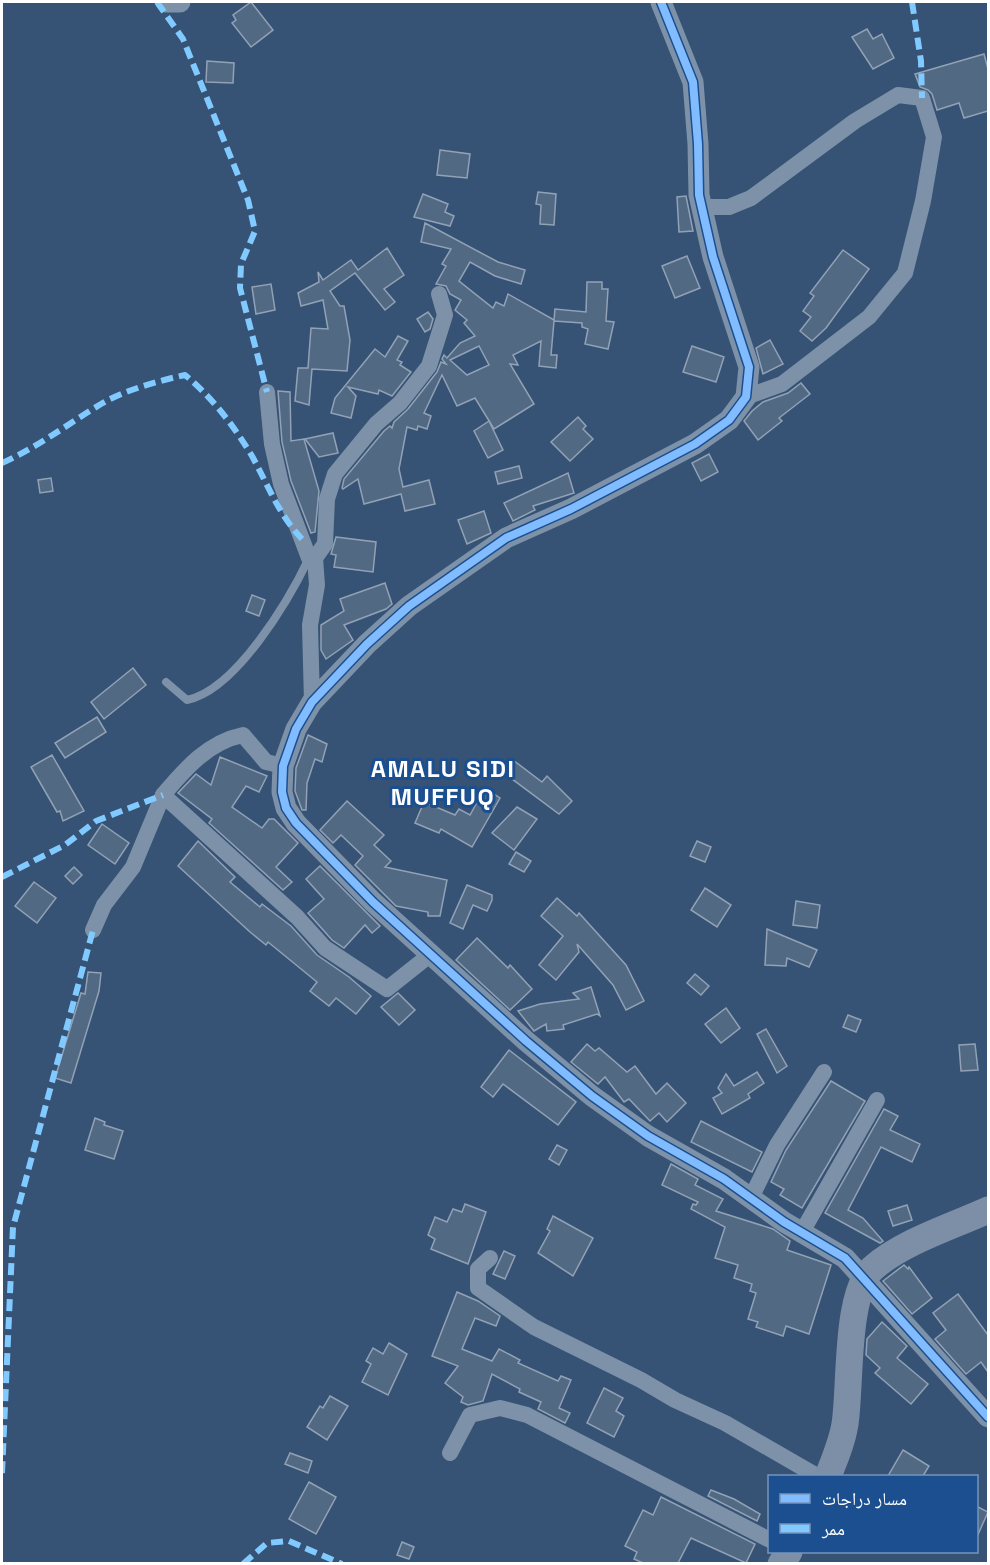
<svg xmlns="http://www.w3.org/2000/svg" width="990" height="1565" font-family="'Space Grotesk','Noto Naskh Arabic',sans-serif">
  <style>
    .building { fill: #526984; stroke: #92a2b6; stroke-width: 1.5; fill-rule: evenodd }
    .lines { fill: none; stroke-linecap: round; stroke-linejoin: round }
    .service { stroke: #7d92a8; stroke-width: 8 }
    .minor { stroke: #7d92a8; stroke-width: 16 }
    .tertiary { stroke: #7d92a8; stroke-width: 21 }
    .primary { stroke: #7d8ea7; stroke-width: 27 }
    .quiet { stroke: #80caff; stroke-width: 6; stroke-dasharray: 12 6; stroke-linecap: butt }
    .cycleway-casing { stroke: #1b4f8f; stroke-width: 11 }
    .cycleway { stroke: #80bcff; stroke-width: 8 }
    .labels { text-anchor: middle; stroke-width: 6; stroke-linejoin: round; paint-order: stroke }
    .district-label { font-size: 24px; font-weight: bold; letter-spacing: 1.5px; fill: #fff; stroke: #1b4f8f }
  </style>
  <rect width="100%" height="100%" fill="#365274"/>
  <g class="building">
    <path d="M251,2L273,30L251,47L232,23L236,20L233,15Z"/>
    <path d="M867,29L873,39L882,34L894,58L873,69L852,37Z"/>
    <path d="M984,54L988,69V111L964,118L959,103L937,110L932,94L928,90L920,87L915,74Z"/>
    <path d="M207,61L234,63L233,83L206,82Z"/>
    <path d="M440,150L470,154L467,178L437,175Z"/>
    <path d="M538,192L556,194L554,225L540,224L541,205L536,204Z"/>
    <path d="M423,194L448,204L445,212L454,216L450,226L414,217Z"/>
    <path d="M686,196L693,231L679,232L677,197Z"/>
    <path d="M425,223L498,262L525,270L521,284L495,276L470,262L459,281L493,308L496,302L504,306L508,294L554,320L555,309L586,312L587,282H602V289H608L606,321L614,322L608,349L585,344L588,329L582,327V323L554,321L551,355H557L556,368L539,366L541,341L513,355L518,365L510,364L534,404L494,429L475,398L457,406L442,375L424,413L431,416L427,429L418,426L417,430L407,427L399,469L403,487L429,480L435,504L405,511L401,494L364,504L358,479L343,489L342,488L344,479L384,431L390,426L392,428L394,422L408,409L437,372L441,362L446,364L442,359L444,355L447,358L460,343L475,336L464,323L467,320L455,310L461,300L450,294L446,286L436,284L446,266L442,264L451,249L421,242ZM479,346L489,365L467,375L450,360Z"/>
    <path d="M387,248L404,275L384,289L395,302L385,310L355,273L330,291L340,306H344L350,340L347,371L312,369L309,405L295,401L298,368H308L311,328L328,329L323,300L301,306L298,293L319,282L318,272L323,280L351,260L358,270Z"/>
    <path d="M843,250L869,269L826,328L812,341L800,331L811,317L803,311L814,296L810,293Z"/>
    <path d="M687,256L700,288L675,298L662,266Z"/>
    <path d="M271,284L275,310L256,314L252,287Z"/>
    <path d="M428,312L433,319L430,329L425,332L417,319Z"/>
    <path d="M398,336L408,341L397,360L402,362L400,365L411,372L392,396L379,390L378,394L348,387L356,396L351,418L331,413L335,398L375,349L385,357Z"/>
    <path d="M770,340L783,364L763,374L756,348Z"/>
    <path d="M692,346L724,357L716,382L683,372Z"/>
    <path d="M801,383L810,394L779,418L782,421L758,440L744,421L752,411L763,402L788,393Z"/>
    <path d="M278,391L290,392L291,441L304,439L319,491L315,532L311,533L291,481L282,442Z"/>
    <path d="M578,417L586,426L583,429L593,439L570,461L551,442Z"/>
    <path d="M489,421L503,450L488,458L474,431Z"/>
    <path d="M333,433L338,453L319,457L305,439Z"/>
    <path d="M709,454L718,472L701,481L692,463Z"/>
    <path d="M519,466L522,478L498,484L495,472Z"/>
    <path d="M568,473L574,493L533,506L535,510L513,521L504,503Z"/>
    <path d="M51,478L53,491L40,493L38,480Z"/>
    <path d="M484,511L491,533L467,544L458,520Z"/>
    <path d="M336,537L376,542L373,572L334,567L336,555L331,554Z"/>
    <path d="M385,583L392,604L386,609L344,625L353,640L326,659L321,650V625L344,611L340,599Z"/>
    <path d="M252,595L265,600L259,616L246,611Z"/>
    <path d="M133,668L146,685L104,719L91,702Z"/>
    <path d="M97,717L106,732L65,758L55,743Z"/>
    <path d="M308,735L327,744L322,762L315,759L307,783L306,810H302L295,791L296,768Z"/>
    <path d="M52,755L84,811L63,821L60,811L57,812L31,767Z"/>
    <path d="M220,757L267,776L259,792L246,786L232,807L262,828L269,819H274L298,843L276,867L292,882L283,890L209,823L212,819L178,793L196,774L211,785Z"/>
    <path d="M513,760L542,782L547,776L572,801L559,814L504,773Z"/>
    <path d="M485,788L500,798L472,847L441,829L439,833L415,823L424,802L455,815L459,809L470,815Z"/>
    <path d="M347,801L384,835L374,845L391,861L385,867L447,880L440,916H428V912L396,906L355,865L363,856L341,835L333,843L320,830Z"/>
    <path d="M517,807L537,819L514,850L492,833Z"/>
    <path d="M102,824L129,843L115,864L88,845Z"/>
    <path d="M198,841L235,877L230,882L260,907L262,904L291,926L317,955L349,977L371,996L356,1014L336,998L329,1006L310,991L317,982L268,942L266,945L250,932L178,866Z"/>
    <path d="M697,841L711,847L705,862L690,856Z"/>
    <path d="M516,852L531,861L524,872L509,864Z"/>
    <path d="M320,866L380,926L372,933L365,925L344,948L332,940L308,913L324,899L306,879Z"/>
    <path d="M74,867L82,875L73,884L65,876Z"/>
    <path d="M34,882L56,898L37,923L15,906Z"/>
    <path d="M467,885L492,895V900L487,911L473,905L463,929L450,923Z"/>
    <path d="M705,888L731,905L717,927L691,910Z"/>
    <path d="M557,898L577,916L579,913L626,965L644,1001L626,1010L613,985L577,944L579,952L556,980L539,965L563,936L541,916Z"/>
    <path d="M796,901L820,905L817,928L793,925Z"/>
    <path d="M767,929L817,950L809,967L787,958L786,966L765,965Z"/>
    <path d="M477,938L508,968L510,965L532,989L510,1010L456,960Z"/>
    <path d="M88,972L101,973L99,991L71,1083L55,1078L81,993L85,994Z"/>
    <path d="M695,974L709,986L701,995L687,983Z"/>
    <path d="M591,987L600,1016L597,1014L563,1025L564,1029L547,1031L546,1024L534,1031L518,1011L540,1004L579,999L573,993Z"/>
    <path d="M398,993L415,1010L399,1025L381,1007Z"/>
    <path d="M726,1008L740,1028L721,1043L705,1024Z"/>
    <path d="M848,1015L861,1020L856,1032L843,1027Z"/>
    <path d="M766,1029L787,1066L777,1073L757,1034Z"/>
    <path d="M587,1044L595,1051L599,1048L627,1072L635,1066L656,1094L667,1083L686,1103L667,1122L659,1113L650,1121L629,1099L624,1102L605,1077L598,1084L571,1062Z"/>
    <path d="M975,1044L978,1070L961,1071L959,1045Z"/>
    <path d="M509,1050L576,1102L558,1125L503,1084L493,1097L481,1087Z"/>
    <path d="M757,1072L764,1083L748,1094L750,1098L722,1114L713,1098L722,1093L718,1088L726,1074L734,1086Z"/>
    <path d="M831,1081L865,1101L802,1208L780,1195L784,1189L771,1182L786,1150Z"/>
    <path d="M884,1109L898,1116L890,1130L920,1144L912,1162L881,1147L848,1210L863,1218L883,1241L880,1243L825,1213Z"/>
    <path d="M95,1118L105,1122L104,1125L123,1131L114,1159L85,1150Z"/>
    <path d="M701,1121L762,1152L752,1172L691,1142Z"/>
    <path d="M557,1145L567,1150L559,1165L549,1159Z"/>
    <path d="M671,1164L698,1179L695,1185L723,1199L716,1211L773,1229L790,1241L787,1250L831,1265L809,1334L786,1326L783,1336L756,1327L758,1322L748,1319L756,1293L750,1291L752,1284L734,1278L738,1265L715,1258L725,1227L691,1209L693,1204L696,1205L698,1202L662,1185Z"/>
    <path d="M465,1204L486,1212L468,1264L431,1249L435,1239L428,1235L435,1217L447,1222L453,1209L462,1212Z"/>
    <path d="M907,1205L912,1220L893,1226L888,1211Z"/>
    <path d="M553,1216L593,1238L573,1276L538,1253L550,1231L547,1229Z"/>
    <path d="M504,1251L515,1256L505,1279L493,1274Z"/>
    <path d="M904,1265L908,1269L909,1267L932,1298L912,1314L883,1281Z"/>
    <path d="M457,1292L478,1301L500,1316L496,1326L475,1318L462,1349L492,1361L499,1349L520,1360L518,1363L558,1381L561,1376L571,1380L559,1408L570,1413L565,1423L538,1409L541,1402L519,1392L520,1389L492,1374L483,1401L468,1405L461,1402L463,1397L445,1383L458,1366L432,1356Z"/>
    <path d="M958,1294L988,1335V1372L981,1362L966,1374L935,1339L946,1330L933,1313Z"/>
    <path d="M882,1322L907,1346L897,1358L928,1384L911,1404L875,1373L880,1368L866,1355L867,1339Z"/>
    <path d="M389,1343L407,1354L388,1395L362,1382L371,1364L366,1361L373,1348L383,1354Z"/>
    <path d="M604,1388L623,1398L616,1411L624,1416L614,1437L587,1423Z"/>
    <path d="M330,1396L348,1406L327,1440L307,1427L320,1406L323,1408Z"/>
    <path d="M903,1450L929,1466L923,1476H888Z"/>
    <path d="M290,1453L312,1461L308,1473L285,1464Z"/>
    <path d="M309,1482L336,1497L316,1534L289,1519Z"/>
    <path d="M711,1490L734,1499L760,1514L757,1521L708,1496Z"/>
    <path d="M661,1497L755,1544L746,1563L691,1538L678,1563H643L634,1559L637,1552L625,1546L643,1510L653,1515Z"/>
    <path d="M976,1506L988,1512L976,1539Z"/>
    <path d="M402,1542L414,1547L409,1559L397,1555Z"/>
  </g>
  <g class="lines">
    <path class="service" d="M166,682L187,700C236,690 289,600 309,558"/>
    <g class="minor">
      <path d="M701,207H729L751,198L855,121L898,95L922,98L934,137L923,201L905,273L869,317L782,384L746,397"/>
      <path d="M267,392L272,444L281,484L309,558H315L317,585L310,625L312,702"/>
      <path d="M315,558L325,544L327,499L335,474L376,424L400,403L429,366L445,315L439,294"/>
      <path d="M283,766L266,762L243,735C208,742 185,769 163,795L297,917L325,948L387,989L431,954"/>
      <path d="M93,930L104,905L133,867L163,795"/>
      <path d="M751,1198L777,1145L824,1072"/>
      <path d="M802,1232L877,1100"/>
      <path d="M490,1258L478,1269V1288L534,1327L641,1380L675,1400L725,1423L817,1476"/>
      <path d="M450,1453L470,1415L500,1408L527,1415L770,1540"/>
    </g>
    <g class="tertiary">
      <path d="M166,2H180"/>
      <path d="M661,2L693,82L698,144L699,195L713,257L749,367L746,397L729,420L695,444L571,509L506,538L409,606L367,644L312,702L296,729L283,766L282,792L286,808L296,823L373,902L526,1041L592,1096L648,1136L724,1179L784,1222L845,1258L988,1417"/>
    </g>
    <g class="primary">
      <path d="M828,1476C835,1459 842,1442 845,1424C851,1385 845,1293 873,1268C902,1242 953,1226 988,1210"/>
      <path d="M781,1564L789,1552"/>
    </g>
    <g class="quiet">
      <path d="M157,2L183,39L248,200L255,231L241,264L240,288L267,392"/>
      <path d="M912,2L921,61L922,98"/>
      <path d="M2,463C38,447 68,424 101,404C125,390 158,381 185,375C212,397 234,426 252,456C268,485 279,515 302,539"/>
      <path d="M2,877L65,845L96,821L163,795"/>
      <path d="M2,1473L13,1227L93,930"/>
      <path d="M243,1564L267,1543L289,1541L342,1564"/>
    </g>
    <defs>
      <path id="cycleway" d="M661,2L693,82L698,144L699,195L713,257L749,367L746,397L729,420L695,444L571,509L506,538L409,606L367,644L312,702L296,729L283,766L282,792L286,808L296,823L373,902L526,1041L592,1096L648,1136L724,1179L784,1222L845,1258L988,1417"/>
    </defs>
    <use href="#cycleway" class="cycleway-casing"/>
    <use href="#cycleway" class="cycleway"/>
  </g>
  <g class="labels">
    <g class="district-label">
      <text x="443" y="777">AMALU SIDI<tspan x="443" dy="28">MUFFUQ</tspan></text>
    </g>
  </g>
  <rect width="990" height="1565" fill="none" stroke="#ffffff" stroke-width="6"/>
  <rect x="768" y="1475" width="210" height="78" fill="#1b4f8f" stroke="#7695bc" stroke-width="1.5"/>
  <rect x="780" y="1494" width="30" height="9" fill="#80bcff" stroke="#7695bc" stroke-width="1.5"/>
  <text x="822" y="1505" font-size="18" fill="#ffffff">مسار دراجات</text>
  <rect x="780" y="1524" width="30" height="9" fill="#80caff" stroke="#7695bc" stroke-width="1.5"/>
  <text x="822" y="1535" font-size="18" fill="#ffffff">ممر</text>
</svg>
